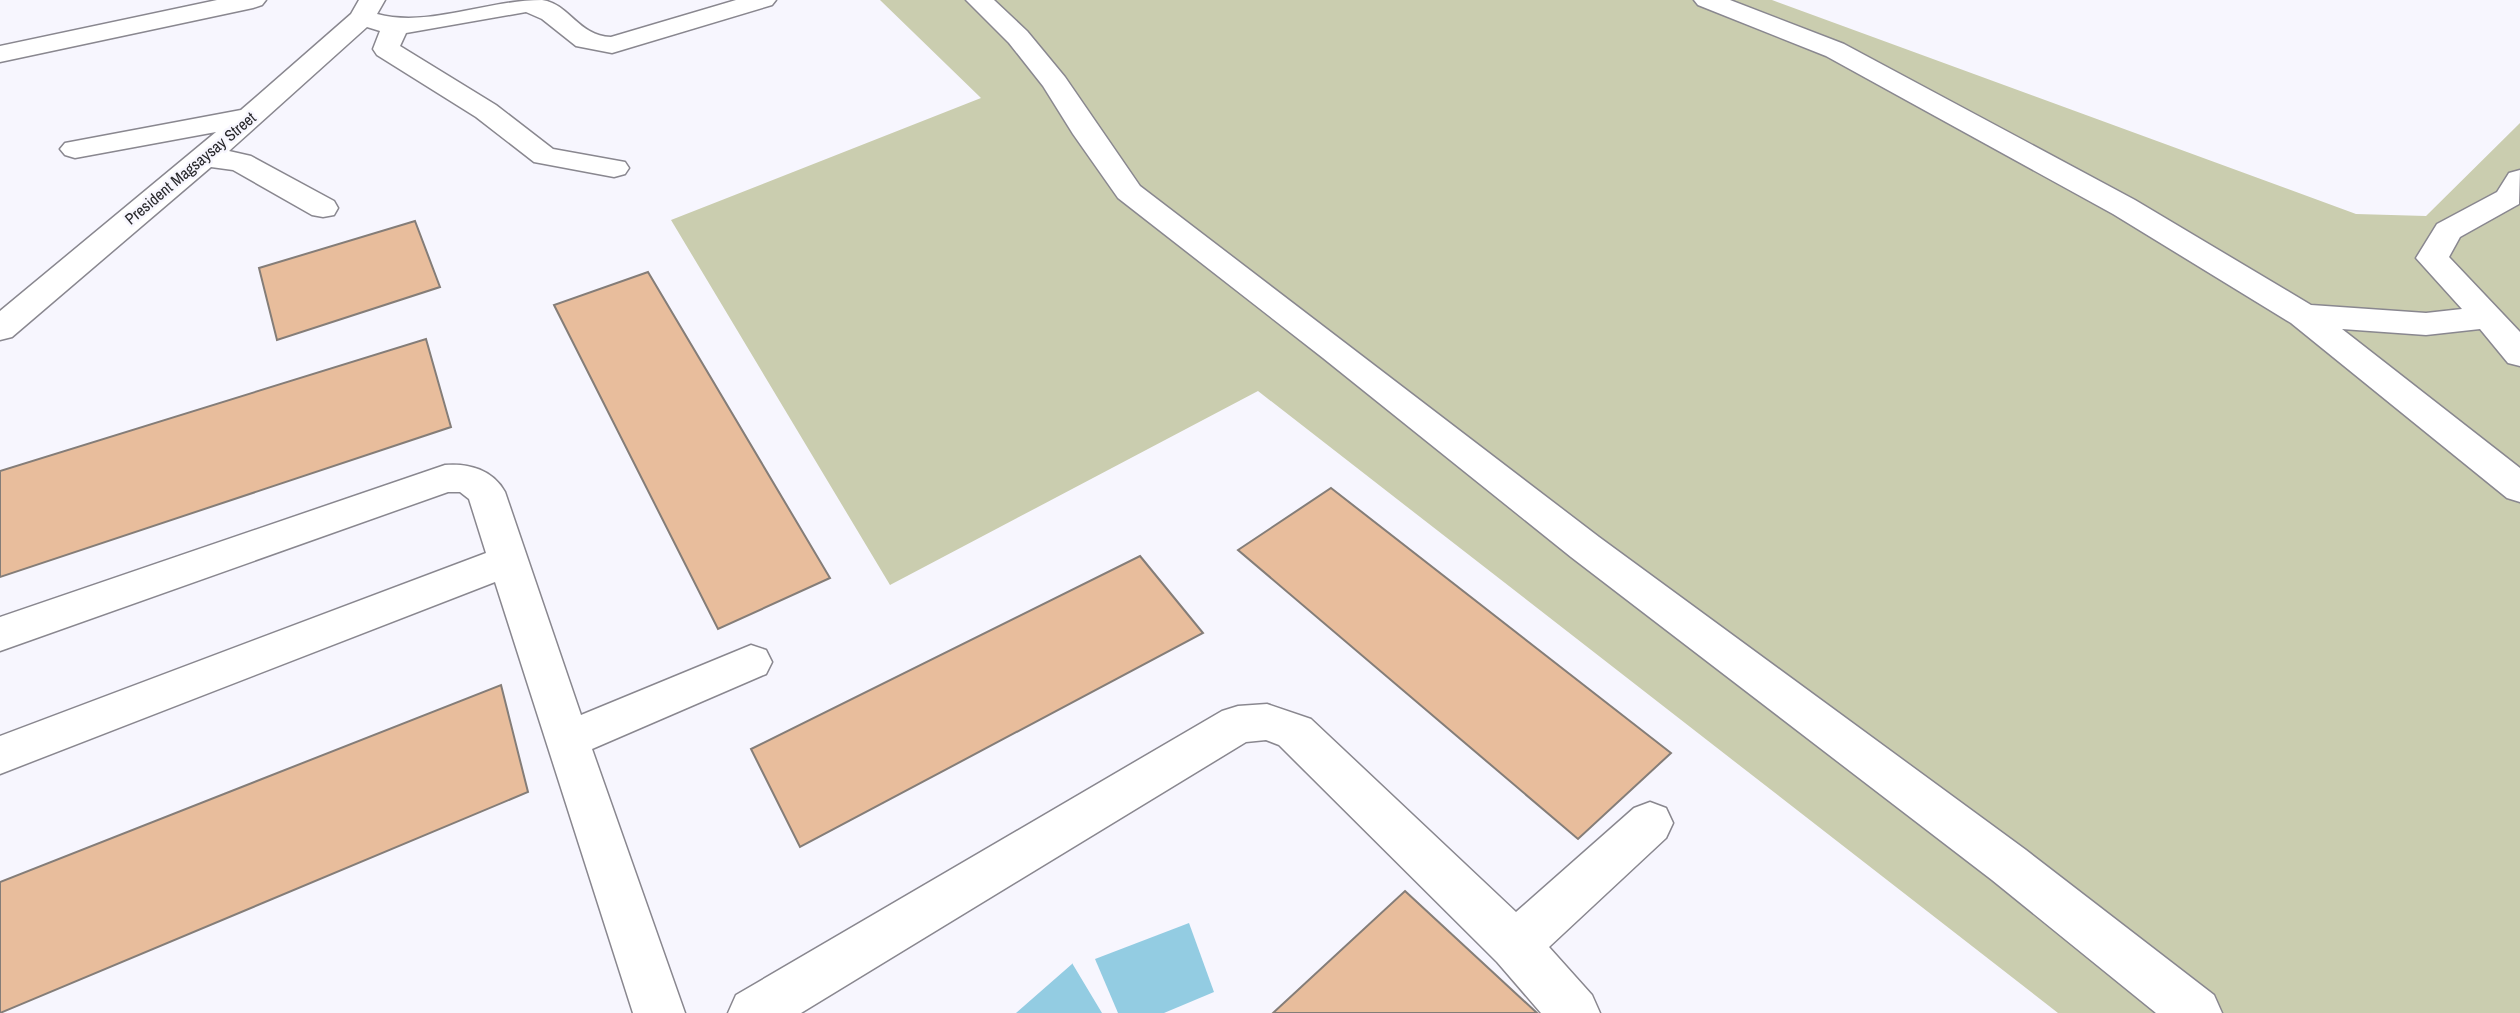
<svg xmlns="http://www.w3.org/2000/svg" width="2520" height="1013" font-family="'Archivo Narrow',sans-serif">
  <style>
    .green { fill: #cacdaf }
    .water { fill: #93cce2 }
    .building { fill: #e8bd9c; stroke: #847d78; stroke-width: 2 }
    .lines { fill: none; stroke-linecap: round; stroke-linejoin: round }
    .minor-casing { stroke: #89878f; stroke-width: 3 }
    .minor { fill: #fff; fill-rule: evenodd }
    .labels { text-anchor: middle; stroke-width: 5; stroke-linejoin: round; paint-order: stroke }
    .far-street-label { font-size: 16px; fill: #28282b; stroke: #f7f6fe }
  </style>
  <rect width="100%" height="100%" fill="#f7f6fe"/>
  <path class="green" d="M880,0H1772L2356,214L2426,216L2520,123V1013H2058L1258,391L890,585L671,220L981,98Z"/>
  <g class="water">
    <path d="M1189,923L1214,992L1164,1013H1118L1095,959Z"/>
    <path d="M1072,963L1102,1013H1016L1072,964Z"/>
  </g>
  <g class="building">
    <path d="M415,221L440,287L277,340L259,268Z"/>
    <path d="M648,272L830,578L718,629L554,305Z"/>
    <path d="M426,339L451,427L0,577V471Z"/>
    <path d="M1331,488L1671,753L1578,839L1238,550Z"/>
    <path d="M1140,556L1203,633L800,847L751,749Z"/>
    <path d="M501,685L528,792L0,1013V882Z"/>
    <path d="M1405,891L1537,1013H1273Z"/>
  </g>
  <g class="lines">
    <defs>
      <g id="minor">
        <path d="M217,0H266L262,5L253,8L0,62V46Z"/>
        <path d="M359,0H385L377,14C428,28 487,0 542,0C570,4 578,36 611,37L736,0H776L772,5L612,53L576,46L542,19L526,12L406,33L400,46L496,105L553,149L625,162L629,168L625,174L614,177L534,162L476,117L377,55L373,49L380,31L367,27L229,151L251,156L334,201L338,208L334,215L323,217L312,215L233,170L211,167L12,337L0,340V311L216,132L75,158L65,155L60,149L65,143L241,110L351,14Z"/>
        <path d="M966,0H994L1027,31L1065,77L1140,186L1599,537L2026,850L2214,995L2222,1013H2156L1992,880L1571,557L1323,358L1118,198L1073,134L1043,86L1009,43Z"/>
        <path d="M1694,0H1730L1844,44L2135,200L2311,305L2426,313L2462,309L2416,258L2437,224L2497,192L2509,173L2520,170L2519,204L2460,237L2449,257L2520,332V366L2508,363L2480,329L2426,335L2342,329L2520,468V502L2507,498L2291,323L2113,214L1826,56L1698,5Z"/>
        <path d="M445,465C469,463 493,470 505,492L581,715L751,645L766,650L772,662L766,674L592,749L685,1013H633L495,582L0,774V736L486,553L469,499L460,492H448L0,651V617Z"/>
        <path d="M1267,704L1311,719L1516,912L1634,808L1650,802L1666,808L1673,823L1666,838L1549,947L1592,995L1600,1013H1541L1497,962L1279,745L1266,740L1246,742L801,1013H728L736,995L1222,711L1238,706Z"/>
      </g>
    </defs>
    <use href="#minor" class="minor-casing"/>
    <use href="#minor" class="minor"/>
  </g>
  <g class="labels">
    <g class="far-street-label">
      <text transform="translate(190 168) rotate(-40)" y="6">President Magsaysay Street</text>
    </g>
  </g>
</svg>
